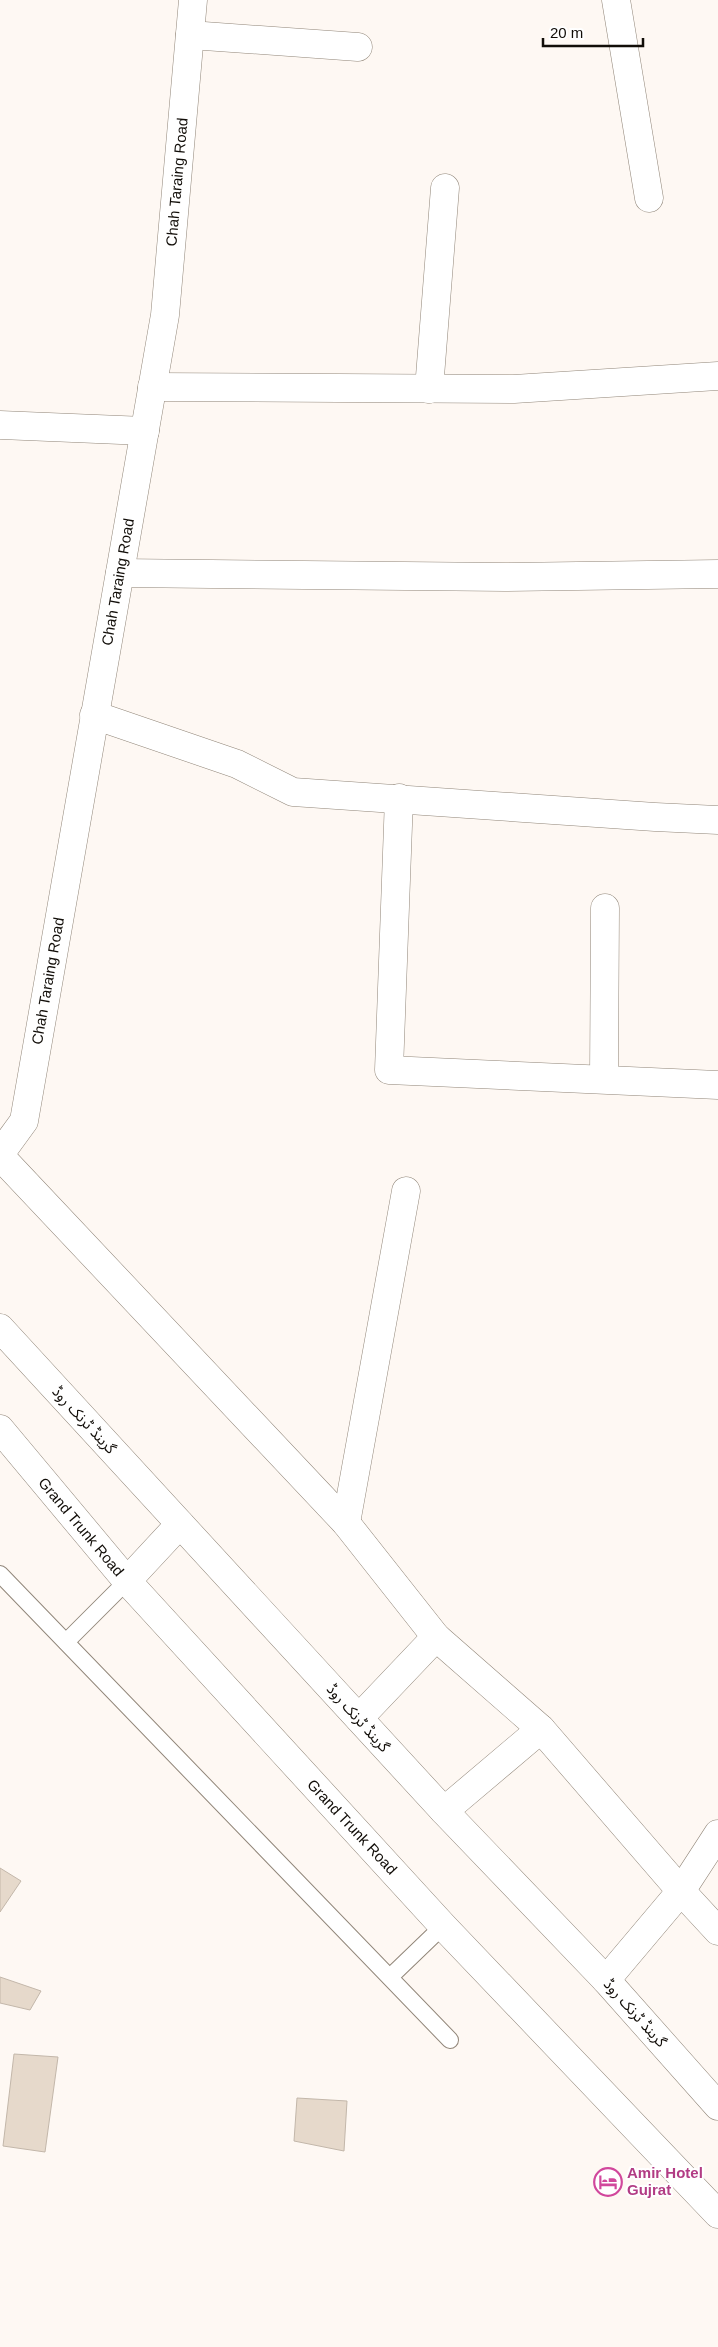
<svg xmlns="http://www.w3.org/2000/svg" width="718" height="2347" font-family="Helvetica,'Noto Sans Arabic',sans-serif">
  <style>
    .building { fill: #e6d9cb; stroke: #c3b7aa }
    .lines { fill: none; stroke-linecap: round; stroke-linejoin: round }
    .lane-casing { stroke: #918679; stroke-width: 18 }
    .street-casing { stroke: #918679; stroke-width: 29 }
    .primary-casing { stroke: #918679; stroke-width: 29 }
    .lane { stroke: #fff; stroke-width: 16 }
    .street { stroke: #fff; stroke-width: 28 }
    .primary { stroke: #fff; stroke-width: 28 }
    .labels { text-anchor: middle; stroke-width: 4; stroke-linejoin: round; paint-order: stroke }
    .street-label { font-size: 15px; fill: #110d08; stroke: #fff }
    .hotel-label { font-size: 15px; font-weight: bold; fill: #b23c85; stroke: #fff; text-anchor: start }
  </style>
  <rect width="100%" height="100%" fill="#fef8f3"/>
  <g class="building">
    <path d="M0,1868L21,1881L0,1912Z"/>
    <path d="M0,1977L41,1991L30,2010L0,2003Z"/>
    <path d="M14,2054L58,2057L45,2152L3,2146Z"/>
    <path d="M297,2098L347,2101L344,2151L294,2141Z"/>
  </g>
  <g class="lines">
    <defs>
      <g id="lane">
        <path d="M0,1574L450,2040"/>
        <path d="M66,1642L127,1581"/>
        <path d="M390,1977L443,1926"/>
      </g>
      <g id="street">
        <path d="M616,0L649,198"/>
        <path d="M190,35L358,47"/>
        <path d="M152,387L514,389L718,376"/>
        <path d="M429,389L445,188"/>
        <path d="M0,425L145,431"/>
        <path d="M120,573L505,577L718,574"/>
        <path d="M94,715L237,764L293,792L655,817L718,820"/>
        <path d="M399,798L389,1070L718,1085"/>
        <path d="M604,1079L605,908"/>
        <path d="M0,1154L24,1121L165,315L193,0"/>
        <path d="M0,1156L346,1523L436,1637L541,1729L681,1891L718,1931"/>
        <path d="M346,1523L406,1191"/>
        <path d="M359,1718L436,1637"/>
        <path d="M444,1811L541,1729"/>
        <path d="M606,1980L681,1891L718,1834"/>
      </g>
      <g id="primary">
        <path d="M0,1328L444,1811L606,1980L718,2106"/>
        <path d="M0,1429L127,1581L443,1926L718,2214"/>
        <path d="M127,1581L180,1524"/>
      </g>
    </defs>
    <use href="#lane" class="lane-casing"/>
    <use href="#street" class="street-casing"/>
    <use href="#primary" class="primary-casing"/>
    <use href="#lane" class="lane"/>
    <use href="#street" class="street"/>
    <use href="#primary" class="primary"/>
  </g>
  <defs>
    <symbol id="hotel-ring" viewBox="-11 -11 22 22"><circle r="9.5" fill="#fff" stroke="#d1479c" stroke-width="1.5"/><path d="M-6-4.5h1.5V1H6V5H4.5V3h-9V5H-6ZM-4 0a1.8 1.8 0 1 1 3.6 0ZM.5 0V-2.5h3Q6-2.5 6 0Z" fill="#d1479c"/></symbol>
  </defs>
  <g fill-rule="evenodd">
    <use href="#hotel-ring" x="592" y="2166" width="32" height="32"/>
  </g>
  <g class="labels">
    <g class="street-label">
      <text transform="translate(177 182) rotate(-85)" y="5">Chah Taraing Road</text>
      <text transform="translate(118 582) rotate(-80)" y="5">Chah Taraing Road</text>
      <text transform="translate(48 981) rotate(-80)" y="5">Chah Taraing Road</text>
      <text transform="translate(84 1420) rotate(47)" y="5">گرینڈ ٹرنک روڈ</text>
      <text transform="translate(81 1527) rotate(50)" y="5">Grand Trunk Road</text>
      <text transform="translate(358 1718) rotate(48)" y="5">گرینڈ ٹرنک روڈ</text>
      <text transform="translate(352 1827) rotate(47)" y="5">Grand Trunk Road</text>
      <text transform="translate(635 2013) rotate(48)" y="5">گرینڈ ٹرنک روڈ</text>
    </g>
    <g class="hotel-label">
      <text x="627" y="2178">Amir Hotel<tspan x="627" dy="17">Gujrat</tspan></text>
    </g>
  </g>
  <path d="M543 38v8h100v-8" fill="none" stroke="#110d08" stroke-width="2.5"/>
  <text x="550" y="38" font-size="15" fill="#110d08" stroke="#ffffff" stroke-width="4" paint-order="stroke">20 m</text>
</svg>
